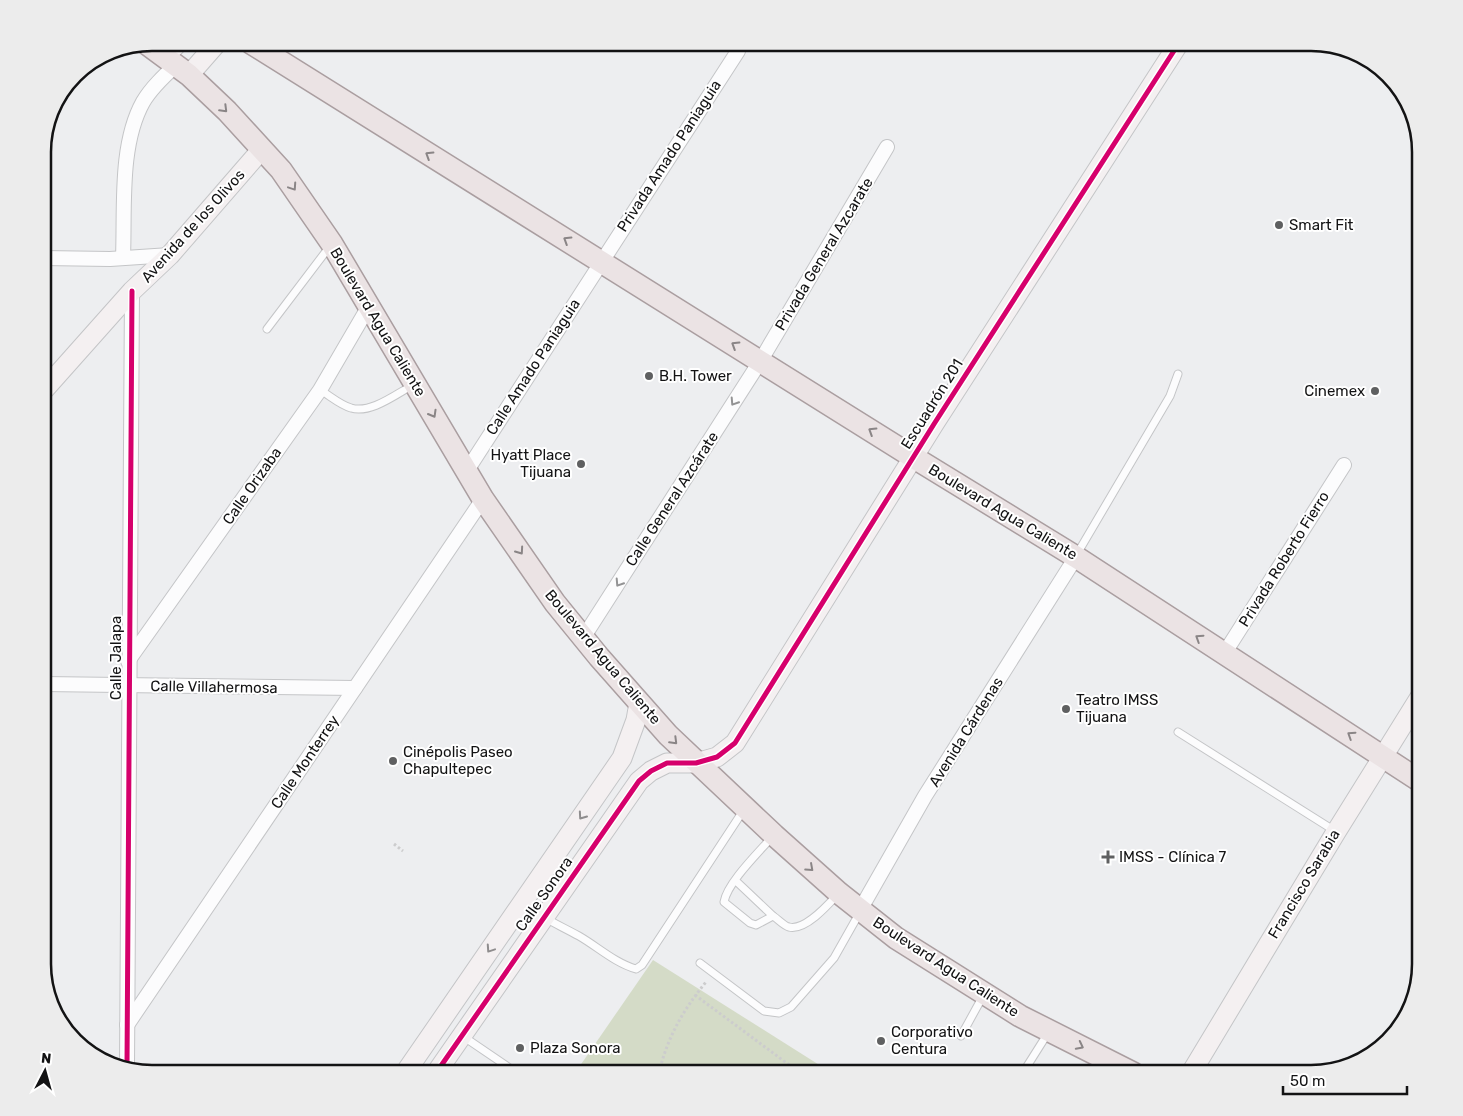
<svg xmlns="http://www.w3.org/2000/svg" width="1463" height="1116" font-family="Rubik,sans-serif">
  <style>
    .green { fill: #d4dbc7 }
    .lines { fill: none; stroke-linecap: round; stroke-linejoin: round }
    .lane-casing { stroke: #c4c5c7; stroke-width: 9 }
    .street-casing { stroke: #c4c5c7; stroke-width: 16 }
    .secondary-casing { stroke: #c4c5c7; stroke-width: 21 }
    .primary-casing { stroke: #aa9ea0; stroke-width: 24 }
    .path { stroke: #cccccd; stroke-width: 3; stroke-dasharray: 2.5 2.5; stroke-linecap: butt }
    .lane { stroke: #fcfcfd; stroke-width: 7 }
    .street { stroke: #fcfcfd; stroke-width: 14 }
    .secondary { stroke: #f4f0f1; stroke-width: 19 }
    .primary { stroke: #ebe3e4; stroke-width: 21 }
    .cycleway-casing { stroke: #fff; stroke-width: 8 }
    .cycleway { stroke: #d6006c; stroke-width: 5 }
    .oneway { stroke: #8a8586 }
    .oneway2 { stroke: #939394 }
    .oneway3 { stroke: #8f8d8e }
    .poi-dot { fill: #5f6061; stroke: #fff; stroke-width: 2 }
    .labels { text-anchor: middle; stroke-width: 4; stroke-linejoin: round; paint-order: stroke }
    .street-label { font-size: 15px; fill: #131314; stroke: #fff }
    .poi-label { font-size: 15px; fill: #131314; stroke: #fff; text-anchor: start }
    .rim { fill: none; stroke: #131314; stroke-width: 2.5 }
  </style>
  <rect width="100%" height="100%" fill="#edeef0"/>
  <path class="green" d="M653,960L832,1073H575Z"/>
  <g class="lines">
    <defs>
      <g id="lane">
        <path d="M267,329L330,246"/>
        <path d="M320,390C329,395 340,405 351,408C371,414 396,394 413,385"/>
        <path d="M1077,554L1170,396L1178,374"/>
        <path d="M1178,732L1335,831"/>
        <path d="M736,881L773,916L756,925L750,923L724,902C727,883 759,852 772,837"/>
        <path d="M522,903C540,917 559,925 579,936C598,947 615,963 636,969L642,965L743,811"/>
        <path d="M773,916C778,919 784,926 789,927C805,931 828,905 837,895"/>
        <path d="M700,963L764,1011L779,1013L791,1007L834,958L860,912"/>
        <path d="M961,1036L983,996"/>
        <path d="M464,1037L517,1073"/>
        <path d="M1024,1071L1048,1033"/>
      </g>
      <g id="street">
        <path d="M123,257C125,209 119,145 143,102C151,88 164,76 176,65"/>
        <path d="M43,258L110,259L170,255"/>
        <path d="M466,472L738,51"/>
        <path d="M583,638L761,360L887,147"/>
        <path d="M1224,654L1344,465"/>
        <path d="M128,661L320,390L369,306"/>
        <path d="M43,684L355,688"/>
        <path d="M860,910L925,796L1076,557"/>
        <path d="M127,1025L483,499"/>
        <path d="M127,1065L132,291"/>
      </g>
      <g id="secondary">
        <path d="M165,56L178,43"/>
        <path d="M189,75L217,43"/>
        <path d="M43,391L132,291L170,255L262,149"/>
        <path d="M405,1073L622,758L636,720L639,703"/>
        <path d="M436,1073L639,781L651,771L667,763H696L717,757L735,743L934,424L1179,43"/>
        <path d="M1191,1073L1336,832L1420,697"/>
      </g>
      <g id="primary">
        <path d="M251,43L913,457L1076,557L1420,781"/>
        <path d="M147,44L189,75L227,111L281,170L332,244L483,499L555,603L599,657L668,735L774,835L839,893L896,938L1020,1016L1133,1073"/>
      </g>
    </defs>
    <use href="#lane" class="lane-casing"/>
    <use href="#street" class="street-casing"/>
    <use href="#secondary" class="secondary-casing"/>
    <use href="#primary" class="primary-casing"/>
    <g class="path">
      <path d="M394,844L403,851"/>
      <path d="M695,995L800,1073"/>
      <path d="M659,1073C667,1038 683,1010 706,982"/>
    </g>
    <use href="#lane" class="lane"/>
    <use href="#street" class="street"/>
    <use href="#secondary" class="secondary"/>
    <use href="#primary" class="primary"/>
    <defs>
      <g id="cycleway">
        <path d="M127,1065L132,291"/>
        <path d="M436,1073L639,781L651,771L667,763H696L717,757L735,743L934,424L1179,43"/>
      </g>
    </defs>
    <use href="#cycleway" class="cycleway-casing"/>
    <use href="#cycleway" class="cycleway"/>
  </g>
  <defs><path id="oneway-chevron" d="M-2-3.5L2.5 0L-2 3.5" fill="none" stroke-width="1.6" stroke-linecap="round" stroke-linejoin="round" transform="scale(1.25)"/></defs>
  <g class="oneway">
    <use href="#oneway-chevron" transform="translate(224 109) rotate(45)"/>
    <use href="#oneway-chevron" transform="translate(429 155) rotate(-148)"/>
    <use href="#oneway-chevron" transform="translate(293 187) rotate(56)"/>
    <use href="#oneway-chevron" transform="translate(567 240) rotate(-148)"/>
    <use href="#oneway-chevron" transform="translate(735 345) rotate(-148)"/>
    <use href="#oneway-chevron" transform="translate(433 414) rotate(60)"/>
    <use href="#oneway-chevron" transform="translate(872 431) rotate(-148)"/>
    <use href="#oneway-chevron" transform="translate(520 551) rotate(55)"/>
    <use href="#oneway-chevron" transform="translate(1199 638) rotate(-147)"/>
    <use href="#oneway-chevron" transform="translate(1351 735) rotate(-147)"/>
    <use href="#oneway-chevron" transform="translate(674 741) rotate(45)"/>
    <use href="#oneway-chevron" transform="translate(810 868) rotate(42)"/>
    <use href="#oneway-chevron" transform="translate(1080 1046) rotate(27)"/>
  </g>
  <g class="oneway2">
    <use href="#oneway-chevron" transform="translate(734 402) rotate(123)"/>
    <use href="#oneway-chevron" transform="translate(619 583) rotate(123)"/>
  </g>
  <g class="oneway3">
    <use href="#oneway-chevron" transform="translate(582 816) rotate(125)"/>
    <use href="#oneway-chevron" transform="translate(490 949) rotate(124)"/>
  </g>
  <g class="poi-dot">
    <circle cx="1279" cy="225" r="5"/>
    <circle cx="649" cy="376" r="5"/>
    <circle cx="1375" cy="391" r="5"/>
    <circle cx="581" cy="464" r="5"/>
    <circle cx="1066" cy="709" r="5"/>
    <circle cx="393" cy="761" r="5"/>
    <path d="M1105.5 849.5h5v5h5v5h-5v5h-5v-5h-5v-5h5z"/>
    <circle cx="881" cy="1041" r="5"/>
    <circle cx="520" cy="1048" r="5"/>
  </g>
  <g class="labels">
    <g class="street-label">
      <text transform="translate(669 156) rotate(-57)" y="5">Privada Amado Paniaguia</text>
      <text transform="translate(193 226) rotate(-48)" y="5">Avenida de los Olivos</text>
      <text transform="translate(824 254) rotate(-59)" y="5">Privada General Azcarate</text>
      <text transform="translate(378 322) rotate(59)" y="5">Boulevard Agua Caliente</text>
      <text transform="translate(533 367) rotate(-57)" y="5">Calle Amado Paniaguia</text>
      <text transform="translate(932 404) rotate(-58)" y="5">Escuadrón 201</text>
      <text transform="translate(252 486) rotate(-55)" y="5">Calle Orizaba</text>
      <text transform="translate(672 499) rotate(-57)" y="5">Calle General Azcárate</text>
      <text transform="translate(1003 512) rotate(31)" y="5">Boulevard Agua Caliente</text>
      <text transform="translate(1284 559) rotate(-58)" y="5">Privada Roberto Fierro</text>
      <text transform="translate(603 657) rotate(50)" y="5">Boulevard Agua Caliente</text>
      <text transform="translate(116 658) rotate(-90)" y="5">Calle Jalapa</text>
      <text transform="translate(214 687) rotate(1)" y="5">Calle Villahermosa</text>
      <text transform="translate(966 732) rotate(-58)" y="5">Avenida Cárdenas</text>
      <text transform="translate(305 762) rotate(-56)" y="5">Calle Monterrey</text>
      <text transform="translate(1304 884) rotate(-59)" y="5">Francisco Sarabia</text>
      <text transform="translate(544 894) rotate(-55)" y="5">Calle Sonora</text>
      <text transform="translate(946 967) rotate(33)" y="5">Boulevard Agua Caliente</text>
    </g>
    <g class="poi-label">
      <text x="1289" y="230">Smart Fit</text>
      <text x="659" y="381">B.H. Tower</text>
      <text x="1365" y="396" text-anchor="end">Cinemex</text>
      <text x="571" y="460" text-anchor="end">Hyatt Place<tspan x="571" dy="17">Tijuana</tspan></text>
      <text x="1076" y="705">Teatro IMSS<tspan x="1076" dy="17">Tijuana</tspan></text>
      <text x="403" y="757">Cinépolis Paseo<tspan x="403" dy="17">Chapultepec</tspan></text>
      <text x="1119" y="862">IMSS - Clínica 7</text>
      <text x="891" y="1037">Corporativo<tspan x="891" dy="17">Centura</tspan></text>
      <text x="530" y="1053">Plaza Sonora</text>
    </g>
  </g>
  <path d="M0 0H1463V1116H0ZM152 51H1311A101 101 0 0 1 1412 152V964A101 101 0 0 1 1311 1065H152A101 101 0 0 1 51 964V152A101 101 0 0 1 152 51Z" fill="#ececec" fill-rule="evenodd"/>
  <path class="rim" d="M152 51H1311A101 101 0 0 1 1412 152V964A101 101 0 0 1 1311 1065H152A101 101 0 0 1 51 964V152A101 101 0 0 1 152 51Z"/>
  <g transform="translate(45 1071) rotate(6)" stroke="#ffffff" stroke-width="4" paint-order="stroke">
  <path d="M0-4L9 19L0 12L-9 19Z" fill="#131314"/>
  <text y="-8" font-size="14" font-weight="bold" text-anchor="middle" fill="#131314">N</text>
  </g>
  <path d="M1283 1086v8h124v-8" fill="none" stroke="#131314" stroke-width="2.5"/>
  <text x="1290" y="1086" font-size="15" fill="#131314" stroke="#ffffff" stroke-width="4" paint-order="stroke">50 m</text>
</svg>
